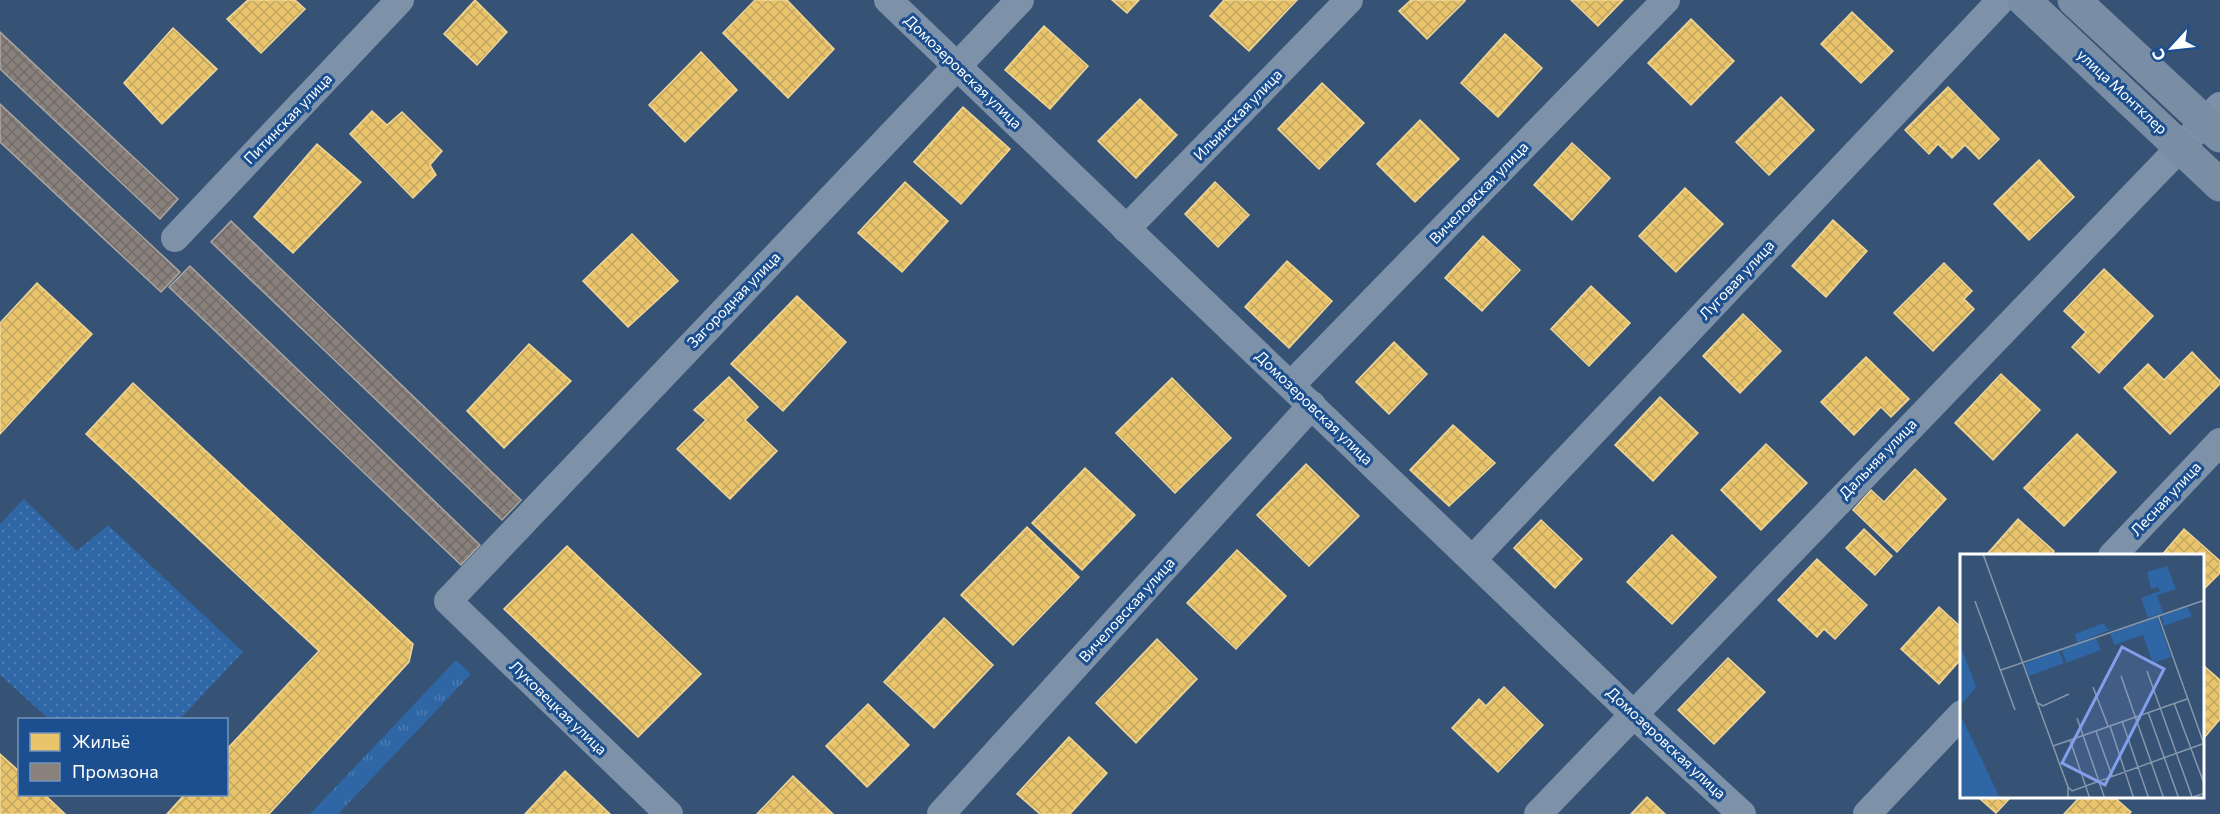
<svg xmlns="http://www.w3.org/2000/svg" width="2220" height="814" font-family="Commissioner,sans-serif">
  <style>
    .grass { fill: url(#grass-tufts) }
    .park { fill: url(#park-dots) }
    .homes { fill: url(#homes-cross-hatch); stroke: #f0d697; stroke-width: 1.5 }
    .industry { fill: url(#industry-cross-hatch); stroke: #ada7a3; stroke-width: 1.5 }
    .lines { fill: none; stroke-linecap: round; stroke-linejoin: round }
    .street { stroke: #7d92a8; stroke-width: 28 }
    .secondary { stroke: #798da4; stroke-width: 33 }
    .labels { text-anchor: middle; stroke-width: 6; stroke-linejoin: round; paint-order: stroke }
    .street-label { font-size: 15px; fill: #fff; stroke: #1b4f8f }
    .inset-road { fill: none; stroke: #8697ac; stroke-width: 1.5 }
    .view { fill: #839eea; fill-opacity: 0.15; stroke: #839eea; stroke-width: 3 }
    .inset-edge { fill: none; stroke: #fff; stroke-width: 3 }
  </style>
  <defs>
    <pattern id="grass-tufts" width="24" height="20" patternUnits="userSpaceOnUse" patternTransform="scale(1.5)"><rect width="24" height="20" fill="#2f66a5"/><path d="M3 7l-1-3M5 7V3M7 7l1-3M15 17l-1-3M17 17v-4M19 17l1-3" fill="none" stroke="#4e7db2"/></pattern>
    <pattern id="park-dots" width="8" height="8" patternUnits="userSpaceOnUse" patternTransform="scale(1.5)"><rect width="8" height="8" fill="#2f66a5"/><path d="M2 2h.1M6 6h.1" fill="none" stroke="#4e7db2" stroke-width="1.8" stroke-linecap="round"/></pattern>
    <pattern id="homes-cross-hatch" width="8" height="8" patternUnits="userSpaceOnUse" patternTransform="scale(1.5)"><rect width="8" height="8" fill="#e9c46a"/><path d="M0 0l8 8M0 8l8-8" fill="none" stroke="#c2a662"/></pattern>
    <pattern id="industry-cross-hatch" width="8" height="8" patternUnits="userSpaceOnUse" patternTransform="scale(1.5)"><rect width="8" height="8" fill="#8a817c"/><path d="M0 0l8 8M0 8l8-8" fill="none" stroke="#716c69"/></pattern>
  </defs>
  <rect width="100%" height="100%" fill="#365274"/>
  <path class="grass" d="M456,660L471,674L338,814H310Z"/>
  <path class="park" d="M24,499L77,551L108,525L243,652L180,719H49L0,675V524Z"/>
  <g class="homes">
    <path d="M248,0H295L305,9L261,53L227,19Z"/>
    <path d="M475,0L507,32L477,65L444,34Z"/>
    <path d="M755,0H787L834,49L788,98L723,33Z"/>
    <path d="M1112,0H1139L1127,13Z"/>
    <path d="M1224,0H1297L1249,51L1210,16Z"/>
    <path d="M1411,0H1465V1L1427,39L1399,11Z"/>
    <path d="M1571,0H1623L1598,26Z"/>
    <path d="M1852,12L1893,51L1861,83L1821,44Z"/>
    <path d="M1691,19L1734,61L1691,105L1648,63Z"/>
    <path d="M1044,26L1088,66L1050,109L1005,70Z"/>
    <path d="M173,28L217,69L162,124L124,83Z"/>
    <path d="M1505,34L1542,68L1498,117L1461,83Z"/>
    <path d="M701,52L737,90L685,142L649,105Z"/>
    <path d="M1322,83L1364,123L1319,169L1278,129Z"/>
    <path d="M1948,87L1999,139L1979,159L1965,145L1952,158L1938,144L1929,154L1905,130Z"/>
    <path d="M1781,97L1814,130L1769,175L1736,142Z"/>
    <path d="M1140,99L1177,135L1136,178L1098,141Z"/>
    <path d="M963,107L1010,149L961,204L914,162Z"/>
    <path d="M372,111L387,125L402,112L442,151L430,165L436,175L413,198L350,134Z"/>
    <path d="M1420,120L1459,159L1415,202L1377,164Z"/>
    <path d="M1572,143L1610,178L1572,220L1534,185Z"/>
    <path d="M317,144L361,182L293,253L254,217Z"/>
    <path d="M2039,160L2074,197L2029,240L1994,204Z"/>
    <path d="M905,182L948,221L902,272L858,233Z"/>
    <path d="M1215,182L1249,215L1218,247L1185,214Z"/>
    <path d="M1685,188L1723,224L1676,272L1639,236Z"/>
    <path d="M1833,220L1867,251L1826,297L1792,266Z"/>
    <path d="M632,234L678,281L628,327L583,281Z"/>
    <path d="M1483,236L1520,270L1482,311L1445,278Z"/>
    <path d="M1287,261L1332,301L1289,348L1245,307Z"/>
    <path d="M1944,263L1972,291L1964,299L1974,309L1933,351L1894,313Z"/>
    <path d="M2104,269L2153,316L2099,373L2072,347L2086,332L2064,311Z"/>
    <path d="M37,283L92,334L0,434V323Z"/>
    <path d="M1591,286L1630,323L1589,366L1551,329Z"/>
    <path d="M797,296L846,342L783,411L731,364Z"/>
    <path d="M1743,314L1781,351L1740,393L1703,356Z"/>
    <path d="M1394,342L1427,374L1389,414L1356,382Z"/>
    <path d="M529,344L571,381L504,448L467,411Z"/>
    <path d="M2192,352L2220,381V384L2170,434L2124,388L2148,364L2164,380Z"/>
    <path d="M1866,357L1909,399L1891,417L1881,407L1854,435L1821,402Z"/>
    <path d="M2001,374L2040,410L1993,460L1955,423Z"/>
    <path d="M729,377L758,407L745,420L777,451L730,499L677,449L706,420L694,410Z"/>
    <path d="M1172,378L1231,438L1175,493L1116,433Z"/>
    <path d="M133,383L413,644L409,662L269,814H167L185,794H226V750L319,651L86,434Z"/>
    <path d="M1660,397L1698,433L1653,481L1615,445Z"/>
    <path d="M1453,425L1495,463L1449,506L1410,470Z"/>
    <path d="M2077,434L2116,472L2064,526L2024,488Z"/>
    <path d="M1766,444L1807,483L1761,530L1721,490Z"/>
    <path d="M1306,464L1359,516L1309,566L1257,515Z"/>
    <path d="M1085,468L1135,515L1082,570L1032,523Z"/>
    <path d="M1915,469L1946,499L1897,552L1853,510L1871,490L1884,502Z"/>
    <path d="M2018,519L2054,551L2050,556H1991L1988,553Z"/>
    <path d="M1541,520L1582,559L1555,588L1514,548Z"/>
    <path d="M1027,527L1079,577L1013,645L961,595Z"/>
    <path d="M1864,529L1892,556L1875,575L1846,548Z"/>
    <path d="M2184,529L2220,561V573L2204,589V556H2161Z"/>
    <path d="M1672,535L1716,577L1672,624L1627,582Z"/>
    <path d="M567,546L701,674L638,737L504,609Z"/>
    <path d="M1237,550L1286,596L1236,649L1187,603Z"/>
    <path d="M1817,559L1867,605L1835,639L1824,629L1817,637L1778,600Z"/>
    <path d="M1939,607L1962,628V658L1939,684L1901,649Z"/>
    <path d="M944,618L993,665L934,728L884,682Z"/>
    <path d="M1157,639L1197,679L1136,743L1096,703Z"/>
    <path d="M1728,658L1765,692L1714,744L1678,710Z"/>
    <path d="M2204,666L2220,680V719L2204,738Z"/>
    <path d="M1504,687L1543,725L1498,772L1452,728L1479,699L1486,706Z"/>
    <path d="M868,704L909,745L867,787L826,746Z"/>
    <path d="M1069,737L1107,773L1070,814H1040L1017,794Z"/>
    <path d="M0,754L20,772V794H44L65,814H0Z"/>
    <path d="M565,771L610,814H525Z"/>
    <path d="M793,776L833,814H757Z"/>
    <path d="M1647,797L1665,814H1631Z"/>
    <path d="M1979,798H2010L1996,813Z"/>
    <path d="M2079,798H2115L2131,812L2129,814H2064Z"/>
  </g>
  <g class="industry">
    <path d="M0,32L178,199L160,219L0,69Z"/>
    <path d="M0,104L180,272L161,292L0,142Z"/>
    <path d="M231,221L521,500L502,520L211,242Z"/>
    <path d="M190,266L480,545L461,565L169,287Z"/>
  </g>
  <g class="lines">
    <g class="street">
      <path d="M888,0L1632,713L1742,814"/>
      <path d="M1126,229L1349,0"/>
      <path d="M175,238L400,0"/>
      <path d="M1291,385L1666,0"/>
      <path d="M2112,556L2220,442"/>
      <path d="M1473,559L2001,0"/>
      <path d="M669,814L448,601L1020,0"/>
      <path d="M941,814L1312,405"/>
      <path d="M1538,814L2220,106"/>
      <path d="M1867,814L1962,714"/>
    </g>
    <g class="secondary">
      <path d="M2024,0L2220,185"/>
      <path d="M2074,0L2220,136"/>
    </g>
  </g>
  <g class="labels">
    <g class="street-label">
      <text transform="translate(963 72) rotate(44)" y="5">Домозеровская улица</text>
      <text transform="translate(2122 92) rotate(43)" y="5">улица Монтклер</text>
      <text transform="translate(1238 115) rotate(-46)" y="5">Ильинская улица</text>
      <text transform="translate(288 119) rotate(-46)" y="5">Питинская улица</text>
      <text transform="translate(1479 193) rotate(-46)" y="5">Вичеловская улица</text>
      <text transform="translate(1737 280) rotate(-47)" y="5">Луговая улица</text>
      <text transform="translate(734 300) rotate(-46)" y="5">Загородная улица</text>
      <text transform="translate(1314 408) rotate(44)" y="5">Домозеровская улица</text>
      <text transform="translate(1878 459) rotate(-46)" y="5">Дальняя улица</text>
      <text transform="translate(2166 499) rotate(-47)" y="5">Лесная улица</text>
      <text transform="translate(1127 610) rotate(-48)" y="5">Вичеловская улица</text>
      <text transform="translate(558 708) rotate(44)" y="5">Луковецкая улица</text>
      <text transform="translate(1666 743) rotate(43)" y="5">Домозеровская улица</text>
    </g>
  </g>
  <g transform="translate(1960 554)">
    <rect width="244" height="244" fill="#365274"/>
    <path d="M207,12L216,35L197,41L203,59L188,64L181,44L200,37L198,33L191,35L187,18ZM228,53L232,62L204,72L201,62ZM144,69L147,75L155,74L117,89L115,80ZM136,84L141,96L106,109L102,96ZM99,97L104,109L69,122L64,110Z" fill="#2f66a5"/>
    <path d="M0,90L16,133L0,152ZM0,160L40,244H0Z" fill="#2f66a5"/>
    <path d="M197,63L211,103L193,109L183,81L154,91L150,80Z" fill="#2f66a5"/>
    <path class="inset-road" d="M23,0L108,233V245M15,47L55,156M198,61L245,193M41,116L245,46M187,117L232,243M161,122L204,245M133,133L148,172M76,148L83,152L109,140M214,149L245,232M188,158L219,245M117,164L145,245M162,167L189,245M150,172L174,245M136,177L152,222M110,186L130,245M93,192L227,145M108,233L112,237L245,189M227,245L245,239"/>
    <path class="view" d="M162,93L204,115L145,231L102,209Z"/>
    <rect width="244" height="244" class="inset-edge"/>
  </g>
  <rect x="18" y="718" width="210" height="78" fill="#1b4f8f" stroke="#7695bc" stroke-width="1.5"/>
  <rect x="30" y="733" width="30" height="18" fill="#e9c46a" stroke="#7695bc" stroke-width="1.5"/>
  <text x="72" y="748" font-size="18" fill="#ffffff">Жильё</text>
  <rect x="30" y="763" width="30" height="18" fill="#8a817c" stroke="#7695bc" stroke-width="1.5"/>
  <text x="72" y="778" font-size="18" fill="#ffffff">Промзона</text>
  <g transform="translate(2172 48) rotate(243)" stroke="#1b4f8f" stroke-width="4.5" paint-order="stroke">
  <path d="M0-4.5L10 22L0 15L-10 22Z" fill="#ffffff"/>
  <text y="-9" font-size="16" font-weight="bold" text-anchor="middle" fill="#ffffff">С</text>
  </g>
</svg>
